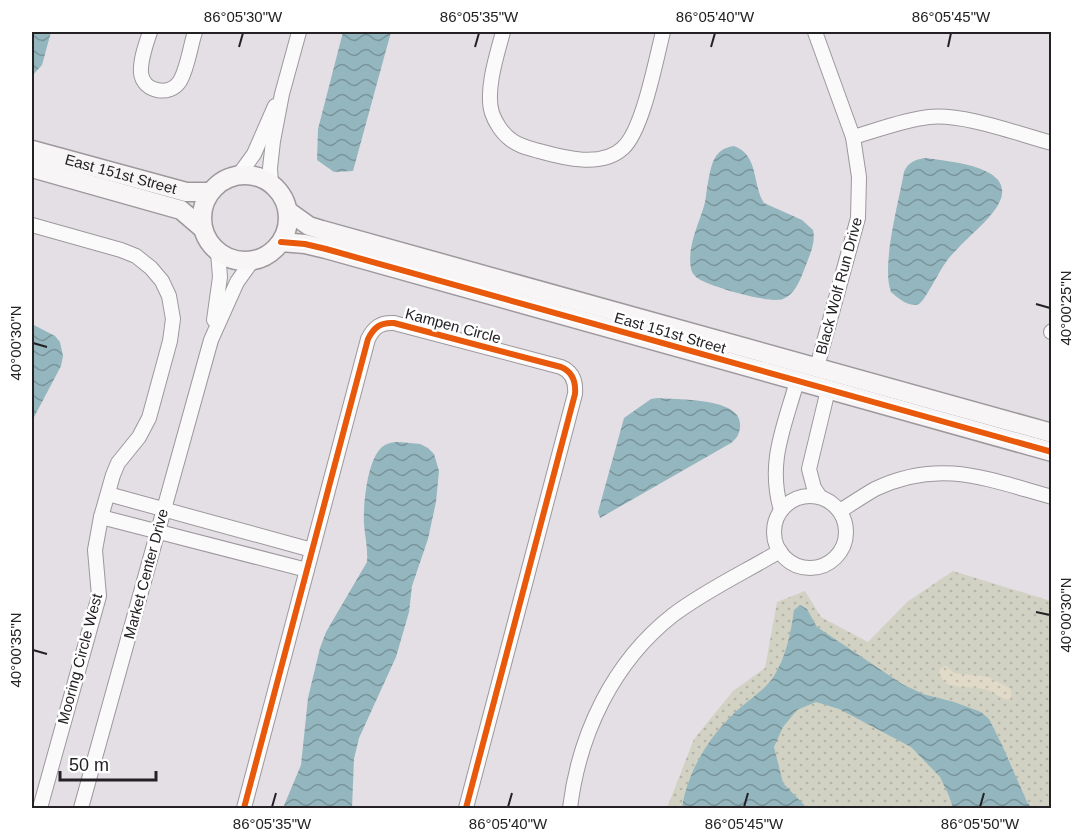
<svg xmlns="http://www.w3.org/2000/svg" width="1083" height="840" font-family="Helvetica,sans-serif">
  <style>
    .grass { fill: url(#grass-dots) }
    .sand { fill: url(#sand-dots) }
    .water { fill: url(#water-waves) }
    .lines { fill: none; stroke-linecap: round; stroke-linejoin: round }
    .street-casing { stroke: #9c989c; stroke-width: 16 }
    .secondary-casing { stroke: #9c989c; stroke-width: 21 }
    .street { stroke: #fbfafb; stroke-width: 14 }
    .secondary { stroke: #f8f5f6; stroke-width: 18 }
    .cycleway-casing { stroke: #fff; stroke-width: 10 }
    .cycleway { stroke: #e8590c; stroke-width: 6 }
    .ticks { fill: none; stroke: #242125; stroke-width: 2 }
    .labels { text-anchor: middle; stroke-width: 5; stroke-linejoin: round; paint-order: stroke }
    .street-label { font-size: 15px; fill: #242125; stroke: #fff }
    .neatline { fill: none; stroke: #242125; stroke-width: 2 }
    .ticks-label { font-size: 15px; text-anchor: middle; fill: #242125 }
  </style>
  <defs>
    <pattern id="grass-dots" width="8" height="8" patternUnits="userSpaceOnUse" patternTransform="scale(1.5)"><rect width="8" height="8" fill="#d2d2c4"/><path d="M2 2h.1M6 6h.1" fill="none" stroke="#b4b4a8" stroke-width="1.8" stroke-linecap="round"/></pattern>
    <pattern id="sand-dots" width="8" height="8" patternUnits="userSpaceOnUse" patternTransform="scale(1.5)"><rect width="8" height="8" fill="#e2dac8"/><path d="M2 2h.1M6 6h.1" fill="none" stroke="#c2bbac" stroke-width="1.8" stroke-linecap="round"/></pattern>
    <pattern id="water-waves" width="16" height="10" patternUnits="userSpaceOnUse" patternTransform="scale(1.5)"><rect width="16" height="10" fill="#94b6be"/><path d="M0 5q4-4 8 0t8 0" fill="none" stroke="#79949a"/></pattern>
  </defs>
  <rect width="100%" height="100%" fill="#e4dfe4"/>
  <path class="grass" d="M953,571L1051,601V808H667L694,739L733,691L765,668L777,602L805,591L821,617L868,642L907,602Z"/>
  <path class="sand" d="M946,666L954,673L988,677L1011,689V700C1001,700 994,691 984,689C971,686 959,689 945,683L939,673L941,668Z"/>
  <g class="water">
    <path d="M32,32H51L42,65L32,76Z"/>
    <path d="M343,32H391L353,171L334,172L317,160L318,129Z"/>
    <path d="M734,146C759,155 752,184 764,203L802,220L813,230C816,242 810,254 806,265C801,277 797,293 783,299C771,304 711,287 699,279C695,277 692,273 691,269C687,247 698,226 704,206C706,200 706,194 707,188C711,169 711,149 734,146Z"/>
    <path d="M926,158C952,162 1027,167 994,211C981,228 963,241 949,258C941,267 925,301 919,304C909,308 898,298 891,292C881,266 899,201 904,172C908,162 916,159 926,158Z"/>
    <path d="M32,324L55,336L60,342L63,356L61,366L32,421Z"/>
    <path d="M657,398C677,400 744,397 740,427C739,435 737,438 731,443L600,518L598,512L624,418L651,399Z"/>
    <path d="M399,442L420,444L428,448L434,454L439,471L436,502L428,539L412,586L409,612L396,657L359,738L354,759L352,808H283L301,765L308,698L320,648L326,632L367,562C368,548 365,537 364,524C363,505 367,460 382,447C387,443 393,442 399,442Z"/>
    <path d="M800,605L807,609L817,627L902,684L923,694L954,702L981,712L989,719L1002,745L1027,802L1032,808H953L949,796L940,777L911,747L839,709L816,702L797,710L783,727L774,747L783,783L807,808H682C688,769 711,733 741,707C751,698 767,688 774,676C786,657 791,632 794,610Z"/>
  </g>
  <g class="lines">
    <defs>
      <g id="street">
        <path d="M150,32C146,44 140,60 141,73C143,92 170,97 180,81C188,67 190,47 195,32"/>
        <path d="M503,32C497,54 485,91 492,113C495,122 502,133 510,139C518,146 529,148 539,151C564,158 602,168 623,148C643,130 656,59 663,32"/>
        <path d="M815,32L853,137L859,177L858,218L817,367"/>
        <path d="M853,137C878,130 903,120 929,117C963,113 1018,134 1052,143"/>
        <path d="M238,176L254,154L275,106"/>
        <path d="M271,184L270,168L273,141L282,94L299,32"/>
        <path d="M32,225L121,250L136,256L151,268L162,281L169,296L173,319L170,341L149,418L139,437L118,463L113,475L101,517L95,550L99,596L40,808"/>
        <path d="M214,320L220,277L218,252"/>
        <path d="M1051,332L1052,331"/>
        <path d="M108,494L312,550"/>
        <circle cx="810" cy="532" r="36"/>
        <path d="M820,497L814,488L809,469L828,390"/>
        <path d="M781,510C767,462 784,428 797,381"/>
        <path d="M840,511C851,504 863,496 875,489C940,458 987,479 1052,497"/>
        <path d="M101,517L307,570"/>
        <path d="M81,808L211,340L237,282L252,261"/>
        <path d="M244,808L368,339C374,327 381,322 394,323L561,367C573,372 576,382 575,394L466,808"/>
        <path d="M570,808C579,734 613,662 673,615C706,590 745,572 780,551"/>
      </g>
      <g id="secondary">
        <path id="s1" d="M32,150L186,192H210"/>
        <path d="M32,168L181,210L202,228"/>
        <circle cx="245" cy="218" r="43"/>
        <path d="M288,211L309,226L322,230L1052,433"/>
        <path d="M281,242L305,244L326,249L1052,452"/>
      </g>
    </defs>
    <use href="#street" class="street-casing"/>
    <use href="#secondary" class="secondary-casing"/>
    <use href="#street" class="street"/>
    <use href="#secondary" class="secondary"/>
    <defs>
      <g id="cycleway">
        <path d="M281,242L305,244L326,249L1052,452"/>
        <path d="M244,808L368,339C374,327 381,322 394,323L561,367C573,372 576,382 575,394L466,808"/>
      </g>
    </defs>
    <use href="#cycleway" class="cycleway-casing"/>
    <use href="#cycleway" class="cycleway"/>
  </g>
  <path class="ticks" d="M239,47L243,33M475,47L479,33M711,47L715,33M948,47L951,33M1036,304L1050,308M33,343L47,347M1036,612L1050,615M33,650L47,654M272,807L276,793M508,807L512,793M744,807L748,793M980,807L984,793"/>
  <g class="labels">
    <g class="street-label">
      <text dy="5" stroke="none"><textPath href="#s1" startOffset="92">East 151st Street</textPath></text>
      <text transform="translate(839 286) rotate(-75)" y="5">Black Wolf Run Drive</text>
      <text transform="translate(453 326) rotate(15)" y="5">Kampen Circle</text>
      <text transform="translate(670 333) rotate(16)" y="5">East 151st Street</text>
      <text transform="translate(146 574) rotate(-75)" y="5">Market Center Drive</text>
      <text transform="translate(80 659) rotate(-75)" y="5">Mooring Circle West</text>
    </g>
  </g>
  <rect width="1083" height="840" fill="none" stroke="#ffffff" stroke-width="66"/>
  <path d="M60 771v9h96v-9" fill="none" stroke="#242125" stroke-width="3"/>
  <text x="69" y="771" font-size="18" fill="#242125" stroke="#ffffff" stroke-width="4.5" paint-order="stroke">50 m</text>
  <rect x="33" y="33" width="1017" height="774" class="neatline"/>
  <g class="ticks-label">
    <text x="243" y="22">86°05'30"W</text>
    <text x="479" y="22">86°05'35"W</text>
    <text x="715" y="22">86°05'40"W</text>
    <text x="951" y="22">86°05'45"W</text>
    <text transform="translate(1066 308) rotate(-90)" y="5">40°00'25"N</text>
    <text transform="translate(16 343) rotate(-90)" y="5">40°00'30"N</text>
    <text transform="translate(1066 615) rotate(-90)" y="5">40°00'30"N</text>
    <text transform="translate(16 650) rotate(-90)" y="5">40°00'35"N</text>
    <text x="272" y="829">86°05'35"W</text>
    <text x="508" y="829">86°05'40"W</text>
    <text x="744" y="829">86°05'45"W</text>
    <text x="980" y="829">86°05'50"W</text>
  </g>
</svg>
